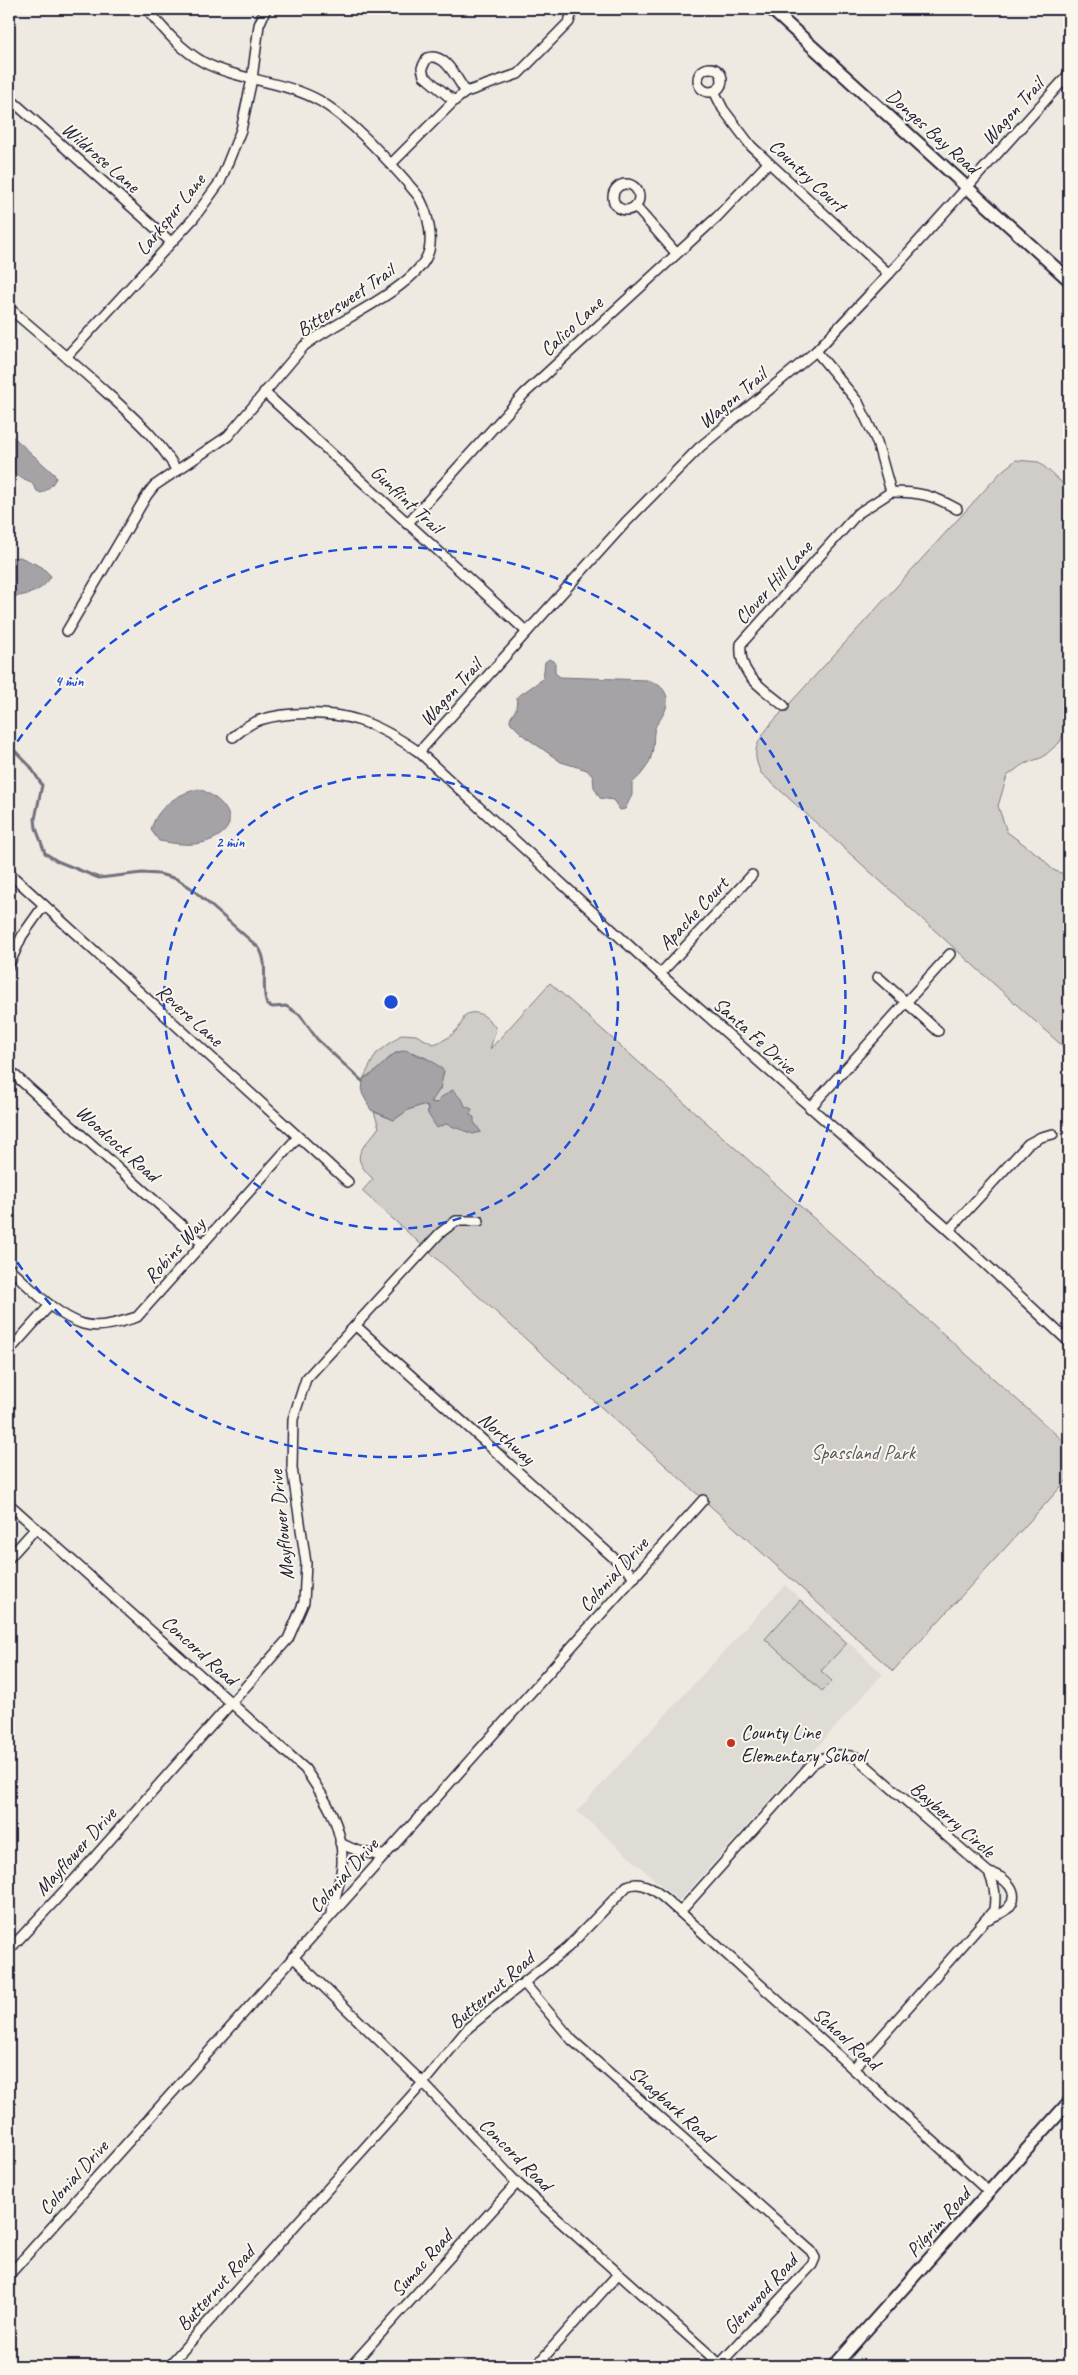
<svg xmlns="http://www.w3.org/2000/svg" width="1078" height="2375" font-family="Caveat,sans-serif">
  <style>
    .built { fill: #dfdbd5 }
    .green { fill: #d0cdc9; stroke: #797882 }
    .water { fill: #a6a3a7; stroke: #716f7c }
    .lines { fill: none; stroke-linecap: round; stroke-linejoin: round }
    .stream { stroke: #716f7c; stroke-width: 3 }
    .minor-casing { stroke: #22223b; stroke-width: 12 }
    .tertiary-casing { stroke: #22223b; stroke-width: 15 }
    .minor { stroke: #fbf7ec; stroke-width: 9 }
    .tertiary { stroke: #fbf7ec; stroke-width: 11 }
    .ring { fill: none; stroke: #1d4ed8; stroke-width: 2.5; stroke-dasharray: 9 6 }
    .poi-dot { fill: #c8321e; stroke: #fbf7ec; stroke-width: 2 }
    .labels { text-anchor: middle; stroke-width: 4; stroke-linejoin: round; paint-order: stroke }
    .street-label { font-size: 20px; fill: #22223b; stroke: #fbf7ec }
    .park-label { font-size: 20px; fill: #565566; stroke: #fbf7ec }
    .poi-label { font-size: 20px; fill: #22223b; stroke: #fbf7ec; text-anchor: start }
    .centre { fill: #1d4ed8; stroke: #fbf7ec; stroke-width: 2.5 }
    .ring-label { font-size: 15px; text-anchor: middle; font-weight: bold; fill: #1d4ed8; stroke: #fbf7ec; stroke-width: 4; stroke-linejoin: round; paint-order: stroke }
  </style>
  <rect width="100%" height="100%" fill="#eeeae2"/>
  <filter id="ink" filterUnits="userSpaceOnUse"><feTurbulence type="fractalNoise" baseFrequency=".02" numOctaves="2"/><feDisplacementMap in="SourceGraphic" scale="10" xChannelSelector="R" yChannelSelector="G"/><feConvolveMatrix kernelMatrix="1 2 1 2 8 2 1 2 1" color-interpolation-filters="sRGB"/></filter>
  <g filter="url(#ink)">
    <path class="built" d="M785,1585L883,1674L679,1901L577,1811Z"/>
    <g class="green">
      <path d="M1016,460L1039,462L1069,489V720L1060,742L1043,757L1022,765L1007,776L998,806L1007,832L1041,857L1053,870L1069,876V1052L761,773C751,751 756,744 770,725L1002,471Z"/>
      <path d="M550,983L1069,1446V1478L893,1671L362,1191L373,1179C347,1154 363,1150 379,1127L374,1112L394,1120L408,1110L422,1105L427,1107L428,1114L452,1090L438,1103L431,1102L440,1089L444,1071C434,1061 409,1045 394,1054C386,1059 381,1068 373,1073C370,1076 366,1075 363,1079L376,1054L402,1034L416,1035L433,1044C447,1041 462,1029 464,1016C476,1007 490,1018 496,1029L490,1049Z"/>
      <path d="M800,1600L847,1643L821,1671L832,1681L822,1691L765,1639Z"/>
    </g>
    <g class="water">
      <path d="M9,433L54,474L56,478C53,484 48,490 41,493L37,491L31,482L9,472Z"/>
      <path d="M20,557L42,567L51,576C43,592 25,596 9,597V558Z"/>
      <path d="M549,659L555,662V673L560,677L647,680C667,685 673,701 661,718C659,722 656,724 655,728C653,734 654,741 653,747C652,762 643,774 632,783V795L625,809L620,810L613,800L600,798L594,787L593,777L587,770L561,762L524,736L510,722V719L516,709L517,697L543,679L545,662Z"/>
      <path d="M199,789C219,796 245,821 217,837C198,848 178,844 159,841L151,830C156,808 178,793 199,789Z"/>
      <path d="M405,1050L432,1061L444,1071L440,1089L431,1102L438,1103L440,1098L453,1090L463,1101L465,1106L472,1109L470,1115L474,1117V1122L481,1132L473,1134L446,1124L437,1128L428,1114V1107L422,1105L408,1110L394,1120L371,1110L362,1093L363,1079L372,1074L394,1054Z"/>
    </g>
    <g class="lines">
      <path class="stream" d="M9,745L30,766L42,785L35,819L36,828L45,853L57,861L99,878L142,873L159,874L177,879L191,888L259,948C270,966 260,986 267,1005L273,1007L286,1006L300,1015L317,1039L362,1081"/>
      <defs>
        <g id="minor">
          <path d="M9,12L12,9"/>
          <circle cx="710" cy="80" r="12"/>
          <path d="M714,91L723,109L751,146L889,274"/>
          <path d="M9,98L171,242"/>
          <path d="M454,101L424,76L422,68L427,58C445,51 457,80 466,92"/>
          <path d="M391,164L454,101L466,92L518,74L569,22L573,9"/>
          <circle cx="626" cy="197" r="13"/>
          <path d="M635,206L676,253"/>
          <path d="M9,308C42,336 76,365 108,394C135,419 158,438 177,471"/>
          <path d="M816,351L858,402L877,442L891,492C919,492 933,495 957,509"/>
          <path d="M67,356L193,219L220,182L241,130L252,79L259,25L266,9"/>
          <path d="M264,392L527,632"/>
          <path d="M407,524L524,394L717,217L768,163"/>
          <path d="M67,631L147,495L154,486L228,436L304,346C336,321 409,291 426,258C435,242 428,214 420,199C417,193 410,187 406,181C382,154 351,120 320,101C285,81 241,81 205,63C182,51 163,29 147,9"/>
          <path d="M784,706C762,687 738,676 741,644L857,514L891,492"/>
          <path d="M233,737C240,732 247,725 255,722C266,717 281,715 293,714C347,711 375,722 419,752L660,974L949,1230L1069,1342"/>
          <path d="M419,752L626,522L700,447L816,351L889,274L1069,74"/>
          <path d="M9,873L348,1182"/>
          <path d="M9,965L22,936L44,905"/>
          <path d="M660,974L752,875"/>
          <path d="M878,977L938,1031"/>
          <path d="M9,1070L203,1244"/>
          <path d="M810,1108L950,954"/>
          <path d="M949,1230L1028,1144L1041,1137L1053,1134"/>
          <path d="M9,1268C30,1287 55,1315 83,1324C100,1329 121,1322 137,1317L298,1137"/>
          <path d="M356,1326L635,1577"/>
          <path d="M9,1351L50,1305"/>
          <path d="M9,1504L305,1769C325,1798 344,1827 342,1864C341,1880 335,1898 331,1913"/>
          <path d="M9,1558L36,1528"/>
          <path d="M340,1843C355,1851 368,1855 385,1855"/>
          <path d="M680,1912L811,1765C826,1754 838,1753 856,1757L989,1873C995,1887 996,1895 994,1910L854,2068"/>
          <path d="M988,1919C995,1915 1004,1914 1009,1907C1022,1892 1004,1876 989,1873"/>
          <path d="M9,1950L76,1878L288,1639L304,1602L306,1563L292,1468L293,1419L306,1379L440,1233L456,1221H479"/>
          <path d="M293,1957L423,2083L517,2183L722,2366"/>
          <path d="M524,1983L572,2040L811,2251L815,2258L812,2265L718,2366"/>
          <path d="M9,2275L703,1500"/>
          <path d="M172,2366L174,2360L423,2083L469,2027L568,1947L627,1886C647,1877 665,1900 680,1912L989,2192"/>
          <path d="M351,2366L517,2183"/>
          <path d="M536,2366L618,2274"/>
        </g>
        <g id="tertiary">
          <path d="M771,9L1069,280"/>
          <path d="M834,2366L1069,2102"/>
        </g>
      </defs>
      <use href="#minor" class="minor-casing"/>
      <use href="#tertiary" class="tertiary-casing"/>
      <use href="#minor" class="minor"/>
      <use href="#tertiary" class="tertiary"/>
    </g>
  </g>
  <g class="ring">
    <circle cx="391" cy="1002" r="227"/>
    <path d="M9 754A455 455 0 1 1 9 1250"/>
  </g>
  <circle class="poi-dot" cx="731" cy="1743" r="5"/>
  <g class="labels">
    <g class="street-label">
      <text transform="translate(1012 111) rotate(-48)" y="7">Wagon Trail</text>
      <text transform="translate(933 131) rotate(42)" y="7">Donges Bay Road</text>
      <text transform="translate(101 157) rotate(41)" y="7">Wildrose Lane</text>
      <text transform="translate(808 175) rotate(43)" y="7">Country Court</text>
      <text transform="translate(170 214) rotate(-51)" y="7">Larkspur Lane</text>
      <text transform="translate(345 300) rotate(-34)" y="7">Bittersweet Trail</text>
      <text transform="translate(571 326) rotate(-43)" y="7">Calico Lane</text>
      <text transform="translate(732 398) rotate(-40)" y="7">Wagon Trail</text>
      <text transform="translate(407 499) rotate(43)" y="7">Gunflint Trail</text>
      <text transform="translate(773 582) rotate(-48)" y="7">Clover Hill Lane</text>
      <text transform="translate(450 692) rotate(-48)" y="7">Wagon Trail</text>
      <text transform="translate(693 913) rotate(-47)" y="7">Apache Court</text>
      <text transform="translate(190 1015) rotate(42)" y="7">Revere Lane</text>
      <text transform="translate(755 1035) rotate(42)" y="7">Santa Fe Drive</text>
      <text transform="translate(118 1143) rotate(42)" y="7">Woodcock Road</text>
      <text transform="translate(174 1250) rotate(-48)" y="7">Robins Way</text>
      <text transform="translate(507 1438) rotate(42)" y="7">Northway</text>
      <text transform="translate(281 1525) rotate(-96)" y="7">Mayflower Drive</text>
      <text transform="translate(613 1574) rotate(-48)" y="7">Colonial Drive</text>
      <text transform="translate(200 1650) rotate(42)" y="7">Concord Road</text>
      <text transform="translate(953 1819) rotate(41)" y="7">Bayberry Circle</text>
      <text transform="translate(75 1851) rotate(-48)" y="7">Mayflower Drive</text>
      <text transform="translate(343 1875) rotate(-48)" y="7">Colonial Drive</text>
      <text transform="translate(491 1990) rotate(-41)" y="7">Butternut Road</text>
      <text transform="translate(847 2038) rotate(42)" y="7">School Road</text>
      <text transform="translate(672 2104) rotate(41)" y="7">Shagbark Road</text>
      <text transform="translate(516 2154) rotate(45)" y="7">Concord Road</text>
      <text transform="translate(73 2177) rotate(-48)" y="7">Colonial Drive</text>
      <text transform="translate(938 2222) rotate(-48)" y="7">Pilgrim Road</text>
      <text transform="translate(421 2263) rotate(-48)" y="7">Sumac Road</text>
      <text transform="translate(215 2288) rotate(-48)" y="7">Butternut Road</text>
      <text transform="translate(760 2294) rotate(-48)" y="7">Glenwood Road</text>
    </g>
    <g class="park-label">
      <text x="863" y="1459">Spassland Park</text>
    </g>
    <g class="poi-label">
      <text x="741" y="1739">County Line<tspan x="741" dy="23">Elementary School</tspan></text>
    </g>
  </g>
  <circle cx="391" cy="1002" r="8" class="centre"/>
  <g class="ring-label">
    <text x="69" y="686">4 min</text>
    <text x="230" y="847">2 min</text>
  </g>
  <rect width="1078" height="2375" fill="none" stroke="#fbf7ec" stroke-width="30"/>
  <rect x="15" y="15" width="1048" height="2345" fill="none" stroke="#22223b" stroke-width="2" filter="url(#ink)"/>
</svg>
